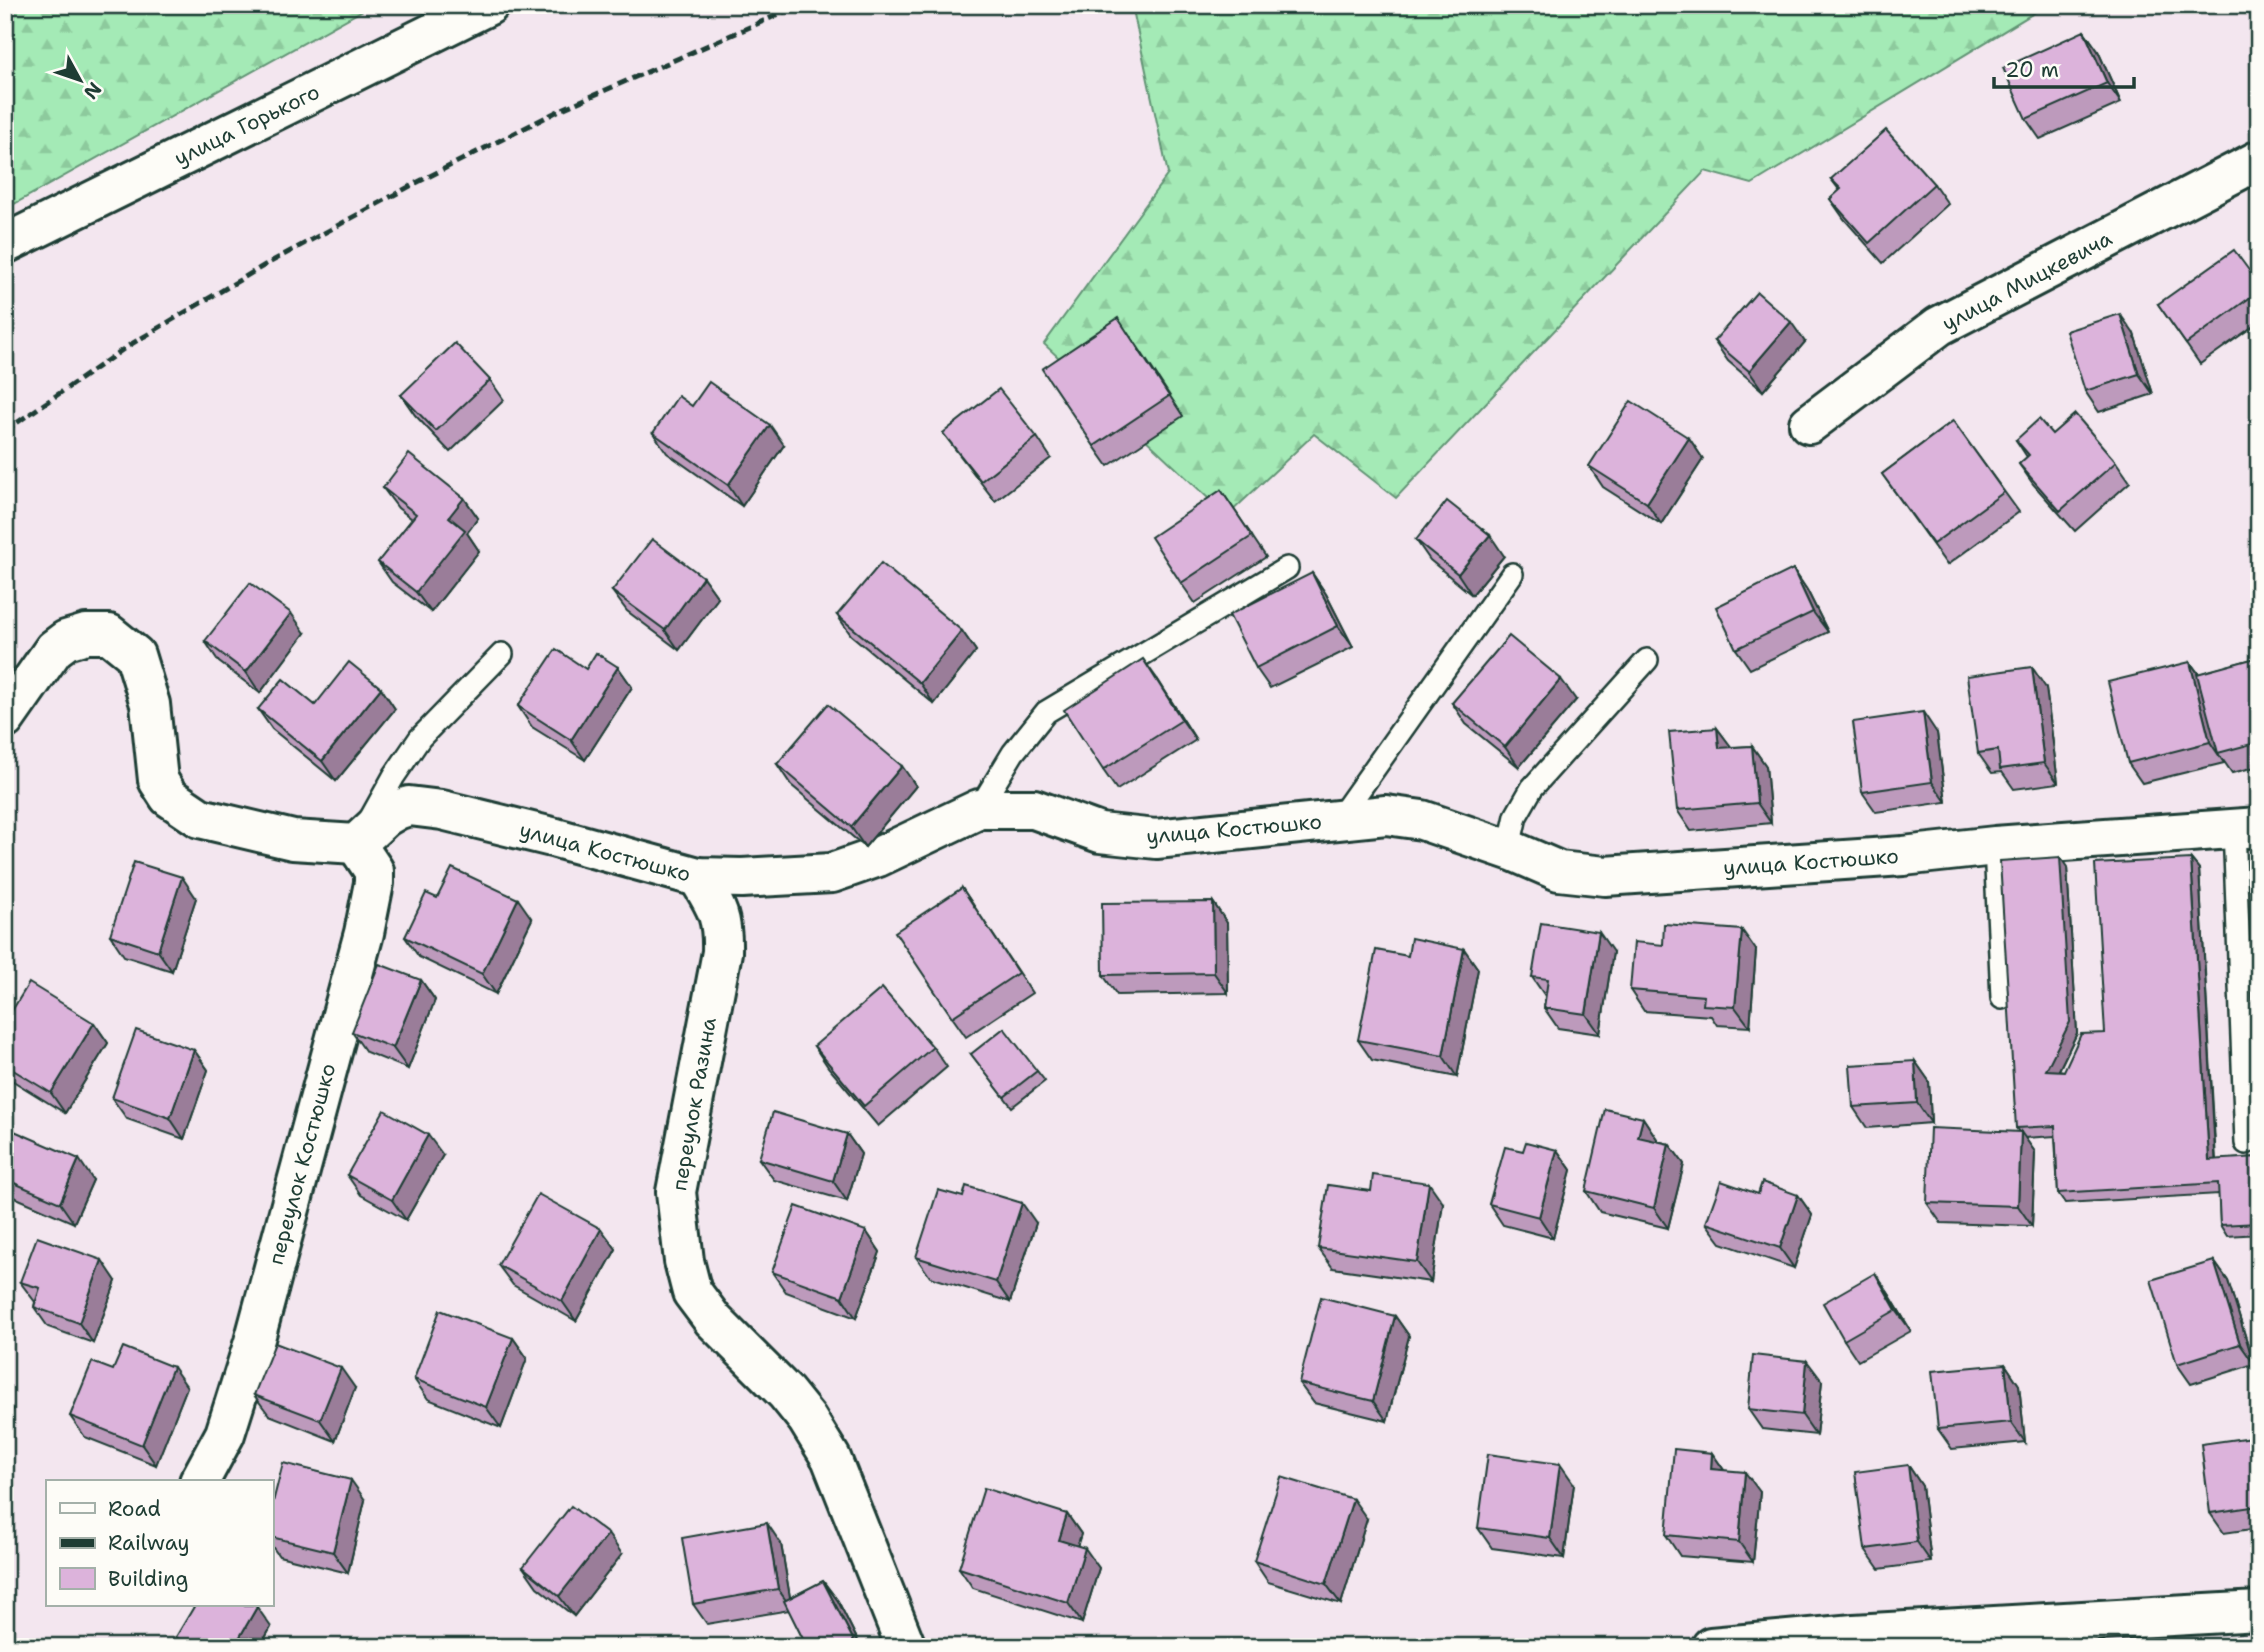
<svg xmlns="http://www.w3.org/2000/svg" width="2264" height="1652" font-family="'Shantell Sans',sans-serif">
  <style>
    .forest { fill: url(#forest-firs); stroke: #629475; stroke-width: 2 }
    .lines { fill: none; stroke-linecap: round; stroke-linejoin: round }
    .lane-casing { stroke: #1f3d34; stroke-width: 26 }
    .street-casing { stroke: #1f3d34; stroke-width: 44 }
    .secondary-casing { stroke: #1f3d34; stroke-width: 44 }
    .lane { stroke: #fdfcf7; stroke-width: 21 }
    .street { stroke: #fdfcf7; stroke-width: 38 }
    .secondary { stroke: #fdfcf7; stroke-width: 38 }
    .rail { stroke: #1f3d34; stroke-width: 5; stroke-dasharray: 10 5; stroke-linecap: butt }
    .wall { fill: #bd9abc; stroke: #1f3d34; stroke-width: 2 }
    .shaded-wall { fill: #9a7d99; stroke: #1f3d34; stroke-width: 2 }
    .building { fill: #dcb3db; stroke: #1f3d34; stroke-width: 2 }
    .labels { text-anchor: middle; stroke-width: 5; stroke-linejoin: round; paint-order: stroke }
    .street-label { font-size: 21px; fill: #1f3d34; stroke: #fdfcf7 }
  </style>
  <defs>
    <pattern id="forest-firs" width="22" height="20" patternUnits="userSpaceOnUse" patternTransform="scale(1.75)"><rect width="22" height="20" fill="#a4eab6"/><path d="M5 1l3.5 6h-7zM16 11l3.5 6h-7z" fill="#8dca9d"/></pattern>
  </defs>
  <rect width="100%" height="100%" fill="#f3e6ef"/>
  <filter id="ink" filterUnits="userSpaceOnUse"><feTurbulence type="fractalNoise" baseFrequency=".0143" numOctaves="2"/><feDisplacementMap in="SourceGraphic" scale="14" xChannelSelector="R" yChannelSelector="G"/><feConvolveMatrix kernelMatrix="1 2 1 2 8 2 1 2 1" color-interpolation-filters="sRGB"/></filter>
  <g filter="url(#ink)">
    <g class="forest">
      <path d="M5,5H372L5,209Z"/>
      <path d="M1132,5H2047L1752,184L1705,171L1396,498L1314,434L1227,516L1044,344L1168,174Z"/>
    </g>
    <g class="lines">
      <defs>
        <g id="lane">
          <path d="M979,809L1013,753L1046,712L1287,568"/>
          <path d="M1338,820L1512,574"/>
          <path d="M369,821L394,776L420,738L502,654"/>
          <path d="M2234,827L2246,1143"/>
          <path d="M1995,846L2002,998"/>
          <path d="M1515,852L1512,834L1516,816L1532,788L1647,660"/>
        </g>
        <g id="street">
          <path d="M1809,424L1939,326L2259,160"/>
          <path d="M5,719L54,649L66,640L86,634H109L135,655L150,704L158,780L169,797L200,818L293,840L356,844L385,817L397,810L409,806L442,810L556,838L698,877L742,878L832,873L878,857L979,809H1034L1100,833L1156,839L1386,815L1422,820L1515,852L1559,871L1605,876L1903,856L1995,846L2259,827"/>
          <path d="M698,877C716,907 723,915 722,952L676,1192L684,1261L692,1292L713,1320L786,1393L807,1419L831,1458L906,1647"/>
          <path d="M199,1482L225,1434L254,1342L364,933L374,883V871L356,844"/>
          <path d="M1711,1647L1854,1634L2259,1611"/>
        </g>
        <path id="secondary" d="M5,244L489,5"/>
      </defs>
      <use href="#lane" class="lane-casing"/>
      <use href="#street" class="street-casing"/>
      <use href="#secondary" class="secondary-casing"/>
      <use href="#lane" class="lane"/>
      <use href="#street" class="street"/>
      <use href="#secondary" class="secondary"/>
      <path class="rail" d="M5,431L128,346L265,265L416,183L560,110L800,5"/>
    </g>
    <g class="wall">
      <path d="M2084,31L2098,51L2121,103L2040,139L2026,119Z"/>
      <path d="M1831,179L1934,184L1948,204L1883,263L1844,219L1830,199L1840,191Z"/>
      <path d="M2259,284V322L2200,364L2158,304Z"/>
      <path d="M2134,334L2153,394L2099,412L2085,391Z"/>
      <path d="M1132,338L1183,416L1108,466L1094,446Z"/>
      <path d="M1714,341L1805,342L1763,391L1728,361Z"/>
      <path d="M490,380L504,400L450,452L415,415L401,395Z"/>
      <path d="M1953,421L2019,512L1947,565L1882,474Z"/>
      <path d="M653,433L784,445L742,506L667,453Z"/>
      <path d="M943,433L1037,437L1051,458L995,501L958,453Z"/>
      <path d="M2052,434L2116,462L2130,482L2075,531L2033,484L2019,464L2027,457L2016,440Z"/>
      <path d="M1689,438L1703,459L1661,524L1603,487L1589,466Z"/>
      <path d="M383,488L464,498L478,518L467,533L479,551L431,612L392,582L378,562L412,519L398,508Z"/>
      <path d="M1221,490L1266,557L1195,603L1181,583Z"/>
      <path d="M1416,540L1504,556L1472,595L1430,560Z"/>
      <path d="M1793,569L1807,590L1828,632L1750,669L1736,649Z"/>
      <path d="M1312,573L1326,594L1353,647L1270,688L1256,668Z"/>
      <path d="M703,577L718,598L679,650L627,611L612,591Z"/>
      <path d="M837,615L962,631L976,651L934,704L851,635Z"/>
      <path d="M305,633L260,693L219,662L205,641Z"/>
      <path d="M2259,657V766L2232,773L2223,760L2224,763L2142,783L2128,763L2190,662L2199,674Z"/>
      <path d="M618,667L632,687L585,760L532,727L518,706L586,669Z"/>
      <path d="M1158,680L1196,740L1117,790L1103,770Z"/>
      <path d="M381,688L395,709L336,781L272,729L258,709L315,705Z"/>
      <path d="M2046,688L2058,783L2014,789L2002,772L1992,773L1978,753Z"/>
      <path d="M1576,700L1519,767L1466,724L1452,703Z"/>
      <path d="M1717,728L1731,747L1752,746L1766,766L1771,823L1691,831L1677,810Z"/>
      <path d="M1937,733L1946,802L1876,812L1862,792Z"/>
      <path d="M777,764L916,786L865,847L791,785Z"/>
      <path d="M2191,859L2199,869L2216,1160L2259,1157V1234L2227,1236L2220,1225L2219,1194L2065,1203L2058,1193L2055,1136L2025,1138L2035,1152L2032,1226L1941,1223L1927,1203L2019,1132L2016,1128L2067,867L2077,1033L2059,1070L2064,1071L2105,1033Z"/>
      <path d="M962,888L1032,993L966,1037L952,1017Z"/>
      <path d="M196,898L172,971L124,956L110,935Z"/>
      <path d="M437,898L532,919L496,994L419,957L405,937Z"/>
      <path d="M1213,902L1227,923L1228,993L1117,995L1103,975Z"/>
      <path d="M1464,949L1478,969L1457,1077L1372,1060L1358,1040L1408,956Z"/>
      <path d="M1756,950L1750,1027L1717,1025L1711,1016L1644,1011L1630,990Z"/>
      <path d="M1613,952L1600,1034L1558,1028L1544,1008L1545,996L1532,977Z"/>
      <path d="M421,980L435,1000L408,1069L366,1052L352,1032Z"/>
      <path d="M5,1022L94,1023L108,1043L65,1113L5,1076Z"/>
      <path d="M814,1046L933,1047L947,1067L878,1126L828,1067Z"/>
      <path d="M194,1050L208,1070L184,1139L127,1119L112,1098Z"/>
      <path d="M971,1054L1037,1071L1045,1081L1012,1107Z"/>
      <path d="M1915,1061L1929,1081L1931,1123L1867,1128L1853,1107Z"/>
      <path d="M1643,1118L1657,1139V1141L1669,1144L1684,1164L1668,1228L1600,1212L1586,1191Z"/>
      <path d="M5,1127L93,1180L74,1223L5,1193Z"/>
      <path d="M847,1134L861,1154L847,1201L774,1180L759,1159Z"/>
      <path d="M1557,1150L1571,1170L1553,1238L1503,1225L1489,1204L1523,1151Z"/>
      <path d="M443,1155L406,1220L361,1195L347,1175Z"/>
      <path d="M1758,1194L1798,1195L1812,1215L1794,1268L1721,1243L1706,1223Z"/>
      <path d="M1443,1203L1431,1282L1333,1268L1318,1248Z"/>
      <path d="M1036,1223L1010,1302L930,1277L916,1257Z"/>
      <path d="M601,1229L616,1249L576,1321L513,1285L498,1265Z"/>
      <path d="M866,1231L880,1252L856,1318L786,1292L772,1272Z"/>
      <path d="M2214,1261L2228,1281L2254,1364L2191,1384L2177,1364Z"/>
      <path d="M1875,1273L1889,1294L1911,1331L1858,1361L1844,1340Z"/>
      <path d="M116,1281L93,1343L48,1327L34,1307L35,1302L20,1282Z"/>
      <path d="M1395,1316L1409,1336L1387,1421L1314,1403L1299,1383Z"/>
      <path d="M513,1338L527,1358L501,1428L428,1399L414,1379Z"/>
      <path d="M2005,1364L2019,1385L2025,1442L1952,1449L1938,1429Z"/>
      <path d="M113,1370L187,1387L156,1465L85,1437L70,1416Z"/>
      <path d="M1822,1381L1816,1435L1762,1429L1748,1409Z"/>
      <path d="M355,1388L335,1441L269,1415L254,1395Z"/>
      <path d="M2259,1436V1528L2224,1533L2210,1513Z"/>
      <path d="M1712,1453L1724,1470L1760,1492L1753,1562L1680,1556L1666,1535Z"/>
      <path d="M1908,1465L1922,1486L1931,1562L1879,1569L1865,1549Z"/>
      <path d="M1574,1484L1564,1558L1492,1548L1478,1528Z"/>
      <path d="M365,1500L348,1573L279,1556L271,1545V1510Z"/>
      <path d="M1067,1514L1081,1534L1077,1545L1099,1568L1082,1623L973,1588L959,1568Z"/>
      <path d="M1367,1519L1341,1604L1268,1582L1254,1561Z"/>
      <path d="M781,1544L790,1598L823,1581L838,1601L861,1647H807L789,1610L707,1624L693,1604Z"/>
      <path d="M622,1554L574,1616L537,1587L523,1567Z"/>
      <path d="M271,1627L260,1647H184L176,1637Z"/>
    </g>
    <g class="shaded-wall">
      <path d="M2084,31L2098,51L2121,103L2107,83Z"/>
      <path d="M2120,314L2134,334L2153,394L2139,374Z"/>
      <path d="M1791,322L1805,342L1763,391L1749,371Z"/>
      <path d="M770,425L784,445L742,506L728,485Z"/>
      <path d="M1689,438L1703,459L1661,524L1647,503Z"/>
      <path d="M464,498L478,518L467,533L479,551L431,612L416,592L449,517Z"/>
      <path d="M1490,535L1504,556L1472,595L1458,574Z"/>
      <path d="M1793,569L1807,590L1828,632L1813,612Z"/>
      <path d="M1312,573L1326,594L1353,647L1338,626Z"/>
      <path d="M703,577L718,598L679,650L665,630Z"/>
      <path d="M291,613L305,633L260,693L246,672Z"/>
      <path d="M962,631L976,651L934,704L920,683Z"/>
      <path d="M1143,659L1158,680L1196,740L1182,720Z"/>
      <path d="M2190,662L2204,682L2218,753L2224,763L2210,742Z"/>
      <path d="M618,667L632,687L585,760L571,740Z"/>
      <path d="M2032,667L2046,688L2058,783L2044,763Z"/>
      <path d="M1561,679L1576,700L1519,767L1505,747Z"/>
      <path d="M381,688L395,709L336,781L322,761Z"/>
      <path d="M1923,712L1937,733L1946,802L1932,782Z"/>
      <path d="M1717,728L1732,748H1719Z"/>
      <path d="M1752,746L1766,766L1771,823L1757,803Z"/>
      <path d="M902,766L916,786L865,847L851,827Z"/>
      <path d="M2060,857L2067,867L2077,1033L2054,1080L2046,1070Z"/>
      <path d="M2191,859L2199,869L2216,1170L2209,1160Z"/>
      <path d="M182,877L196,898L172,971L158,951Z"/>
      <path d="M518,899L532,919L496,994L482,974Z"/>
      <path d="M1213,902L1227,923L1228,993L1214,973Z"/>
      <path d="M1742,930L1756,950L1750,1027L1735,1007Z"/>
      <path d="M1599,932L1613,952L1600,1034L1586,1014Z"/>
      <path d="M1464,949L1478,969L1457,1077L1443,1056Z"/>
      <path d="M421,980L435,1000L408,1069L393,1048Z"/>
      <path d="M94,1023L108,1043L65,1113L51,1093Z"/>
      <path d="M194,1050L208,1070L184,1139L170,1118Z"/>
      <path d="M1915,1061L1929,1081L1931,1123L1917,1103Z"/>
      <path d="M1643,1118L1657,1139L1653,1157L1638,1137Z"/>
      <path d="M2021,1132L2035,1152L2032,1226L2018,1206Z"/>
      <path d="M847,1134L861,1154L847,1201L833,1181Z"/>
      <path d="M428,1135L443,1155L406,1220L392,1200Z"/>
      <path d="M1669,1144L1684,1164L1668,1228L1654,1208Z"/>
      <path d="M1557,1150L1571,1170L1553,1238L1539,1217Z"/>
      <path d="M79,1159L93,1180L74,1223L60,1203Z"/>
      <path d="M1429,1183L1443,1203L1431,1282L1417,1262Z"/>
      <path d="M1798,1195L1812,1215L1794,1268L1780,1248Z"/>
      <path d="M1022,1203L1036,1223L1010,1302L996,1282Z"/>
      <path d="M601,1229L616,1249L576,1321L562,1301Z"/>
      <path d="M866,1231L880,1252L856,1318L842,1297Z"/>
      <path d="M102,1260L116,1281L93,1343L79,1323Z"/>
      <path d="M2214,1261L2228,1281L2254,1364L2240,1344Z"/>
      <path d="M1875,1273L1889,1294L1911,1331L1896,1310Z"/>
      <path d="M1395,1316L1409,1336L1387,1421L1373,1401Z"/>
      <path d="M513,1338L527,1358L501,1428L486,1407Z"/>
      <path d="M1807,1361L1822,1381L1816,1435L1802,1415Z"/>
      <path d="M2005,1364L2019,1385L2025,1442L2011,1422Z"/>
      <path d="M173,1367L187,1387L156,1465L142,1445Z"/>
      <path d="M341,1368L355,1388L335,1441L320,1420Z"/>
      <path d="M5,1398L13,1409L5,1425Z"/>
      <path d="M1712,1453L1726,1473L1711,1469Z"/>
      <path d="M1560,1464L1574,1484L1564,1558L1550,1538Z"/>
      <path d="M1908,1465L1922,1486L1931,1562L1917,1542Z"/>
      <path d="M1745,1472L1760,1492L1753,1562L1739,1542Z"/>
      <path d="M351,1480L365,1500L348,1573L333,1552Z"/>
      <path d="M1353,1499L1367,1519L1341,1604L1326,1584Z"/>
      <path d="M1067,1514L1081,1534L1073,1560L1059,1540Z"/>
      <path d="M767,1523L781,1544L792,1609L778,1589Z"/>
      <path d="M608,1534L622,1554L574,1616L559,1596Z"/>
      <path d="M1085,1548L1099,1568L1082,1623L1068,1603Z"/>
      <path d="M823,1581L838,1601L861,1647H857Z"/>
      <path d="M257,1607L271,1627L260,1647H234Z"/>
    </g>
    <g class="building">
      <path d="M2084,31L2107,83L2026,119L2003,68Z"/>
      <path d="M1886,130L1934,184L1869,243L1830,199L1841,189L1831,179Z"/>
      <path d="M2234,250L2259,284V291L2186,344L2158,304Z"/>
      <path d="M1757,292L1791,322L1749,371L1714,341Z"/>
      <path d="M2120,314L2139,374L2085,391L2066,331Z"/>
      <path d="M1118,318L1169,396L1094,446L1042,369Z"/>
      <path d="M455,343L490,380L436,431L401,395Z"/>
      <path d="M709,382L770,425L728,485L653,433L678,396L692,406Z"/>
      <path d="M999,389L1037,437L981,481L943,433Z"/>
      <path d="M1631,401L1689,438L1647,503L1589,466Z"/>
      <path d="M2075,414L2116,462L2060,511L2019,464L2029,455L2016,440L2039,419L2052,434Z"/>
      <path d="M1953,421L2004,492L1933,544L1882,474Z"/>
      <path d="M409,454L464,498L449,517L465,530L416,592L378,562L416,514L383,488Z"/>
      <path d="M1221,490L1252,536L1181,583L1151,537Z"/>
      <path d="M1447,501L1490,535L1458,574L1416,540Z"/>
      <path d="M652,539L703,577L665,630L612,591Z"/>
      <path d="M881,563L962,631L920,683L837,615Z"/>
      <path d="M1793,569L1813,612L1736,649L1716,607Z"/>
      <path d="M1312,573L1338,626L1256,668L1229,615Z"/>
      <path d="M250,583L291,613L246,672L205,641Z"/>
      <path d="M1509,636L1561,679L1505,747L1452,703Z"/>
      <path d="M556,649L586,669L596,653L618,667L571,740L518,706Z"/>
      <path d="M2259,657V742L2218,753L2197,674Z"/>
      <path d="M1143,659L1182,720L1103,770L1064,710Z"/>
      <path d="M349,662L381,688L322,761L258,709L283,679L315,705Z"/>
      <path d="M2190,662L2210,742L2128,763L2108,682Z"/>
      <path d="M2032,667L2044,763L2000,769L1998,750L1978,753L1967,676Z"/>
      <path d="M828,704L902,766L851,827L777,764Z"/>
      <path d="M1923,712L1932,782L1862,792L1853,722Z"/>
      <path d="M1717,728L1719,748L1752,746L1757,803L1677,810L1669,732Z"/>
      <path d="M2060,857L2070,1022L2046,1070L2064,1071L2081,1034L2105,1033L2095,864L2191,859L2209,1160L2259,1157V1223L2220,1225L2218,1183L2058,1193L2055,1126L2016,1128L2000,861Z"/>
      <path d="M134,862L182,877L158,951L110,935Z"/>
      <path d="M452,868L518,899L482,974L405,937L426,893L437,898Z"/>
      <path d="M962,888L1018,973L952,1017L895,932Z"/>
      <path d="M1213,902L1214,973L1103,975L1102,903Z"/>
      <path d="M1541,923L1599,932L1586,1014L1544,1008L1548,979L1532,977Z"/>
      <path d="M1664,924L1742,930L1735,1007L1703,1005L1704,996L1630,990L1634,942L1663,945Z"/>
      <path d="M1411,938L1464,949L1443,1056L1358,1040L1376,950L1408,956Z"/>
      <path d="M379,964L421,980L393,1048L352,1032Z"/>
      <path d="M29,983L94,1023L51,1093L5,1065V1022Z"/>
      <path d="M882,988L933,1047L864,1106L814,1046Z"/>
      <path d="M1004,1028L1037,1071L1004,1097L971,1054Z"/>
      <path d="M136,1030L194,1050L170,1118L112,1098Z"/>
      <path d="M1915,1061L1917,1103L1853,1107L1850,1065Z"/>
      <path d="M1605,1109L1643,1118L1638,1137L1669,1144L1654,1208L1586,1191Z"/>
      <path d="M384,1110L428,1135L392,1200L347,1175Z"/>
      <path d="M773,1112L847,1134L833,1181L759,1159Z"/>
      <path d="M5,1127L79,1159L60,1203L5,1179Z"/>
      <path d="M1930,1128L2021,1132L2018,1206L1927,1203Z"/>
      <path d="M1526,1142L1557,1150L1539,1217L1489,1204L1505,1147L1523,1151Z"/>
      <path d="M1373,1175L1429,1183L1417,1262L1318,1248L1328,1185L1371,1191Z"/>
      <path d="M1721,1181L1758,1194L1762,1182L1798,1195L1780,1248L1706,1223Z"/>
      <path d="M966,1186L1022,1203L996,1282L916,1257L938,1190L963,1197Z"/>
      <path d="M538,1194L601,1229L562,1301L498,1265Z"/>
      <path d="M796,1206L866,1231L842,1297L772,1272Z"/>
      <path d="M37,1237L102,1260L79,1323L34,1307L40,1288L20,1282Z"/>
      <path d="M2214,1261L2240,1344L2177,1364L2151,1280Z"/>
      <path d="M1875,1273L1896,1310L1844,1340L1823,1303Z"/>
      <path d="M1321,1297L1395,1316L1373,1401L1299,1383Z"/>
      <path d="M440,1310L513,1338L486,1407L414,1379Z"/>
      <path d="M275,1343L341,1368L320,1420L254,1395Z"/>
      <path d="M123,1347L173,1367L142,1445L70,1416L92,1362L113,1370Z"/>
      <path d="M1753,1355L1807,1361L1802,1415L1748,1409Z"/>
      <path d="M2005,1364L2011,1422L1938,1429L1932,1371Z"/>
      <path d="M2259,1436V1506L2210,1513L2201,1444Z"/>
      <path d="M1674,1449L1712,1453L1711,1469L1745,1472L1739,1542L1666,1535Z"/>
      <path d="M1488,1454L1560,1464L1550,1538L1478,1528Z"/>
      <path d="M283,1463L351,1480L333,1552L271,1537V1510Z"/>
      <path d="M1908,1465L1917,1542L1865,1549L1855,1472Z"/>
      <path d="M1281,1477L1353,1499L1326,1584L1254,1561Z"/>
      <path d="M984,1488L1067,1514L1059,1540L1085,1548L1068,1603L959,1568Z"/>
      <path d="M571,1506L608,1534L559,1596L523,1567Z"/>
      <path d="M767,1523L778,1589L693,1604L682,1538Z"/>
      <path d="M823,1581L857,1647H807L784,1601Z"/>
      <path d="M195,1605H254L257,1607L234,1647H194L176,1637Z"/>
    </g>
  </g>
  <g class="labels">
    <g class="street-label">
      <text transform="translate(247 125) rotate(-26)" y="7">улица Горького</text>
      <text transform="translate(2027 281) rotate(-28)" y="7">улица Мицкевича</text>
      <text transform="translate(1234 829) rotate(-5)" y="7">улица Костюшко</text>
      <text transform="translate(605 852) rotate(15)" y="7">улица Костюшко</text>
      <text transform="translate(1811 862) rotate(-4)" y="7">улица Костюшко</text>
      <text transform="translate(694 1104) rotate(-80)" y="7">переулок Разина</text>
      <text transform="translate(302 1164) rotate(-75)" y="7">переулок Костюшко</text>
    </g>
  </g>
  <rect width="2264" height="1652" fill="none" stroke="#fdfcf7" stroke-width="28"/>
  <rect x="14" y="14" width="2236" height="1624" fill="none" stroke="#1f3d34" stroke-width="2.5" filter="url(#ink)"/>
  <rect x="46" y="1480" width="228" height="126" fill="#fdfcf7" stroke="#a4b0a9" stroke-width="2"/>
  <rect x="60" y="1503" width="35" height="10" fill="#fdfcf7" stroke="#a4b0a9" stroke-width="2"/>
  <text x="108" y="1516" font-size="21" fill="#1f3d34">Road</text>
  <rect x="60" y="1538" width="35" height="10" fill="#1f3d34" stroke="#a4b0a9" stroke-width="2"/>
  <text x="108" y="1550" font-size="21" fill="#1f3d34">Railway</text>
  <rect x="60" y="1568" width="35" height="21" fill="#dcb3db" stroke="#a4b0a9" stroke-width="2"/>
  <text x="108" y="1586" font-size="21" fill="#1f3d34">Building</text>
  <g transform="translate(80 80) rotate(130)" stroke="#fdfcf7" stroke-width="5" paint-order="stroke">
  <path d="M0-5L12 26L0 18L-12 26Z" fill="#1f3d34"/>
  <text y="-10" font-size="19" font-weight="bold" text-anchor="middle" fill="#1f3d34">N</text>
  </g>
  <path d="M1994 77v10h140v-10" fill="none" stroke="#1f3d34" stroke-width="3.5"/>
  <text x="2005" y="77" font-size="21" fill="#1f3d34" stroke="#fdfcf7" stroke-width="5" paint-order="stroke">20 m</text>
</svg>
